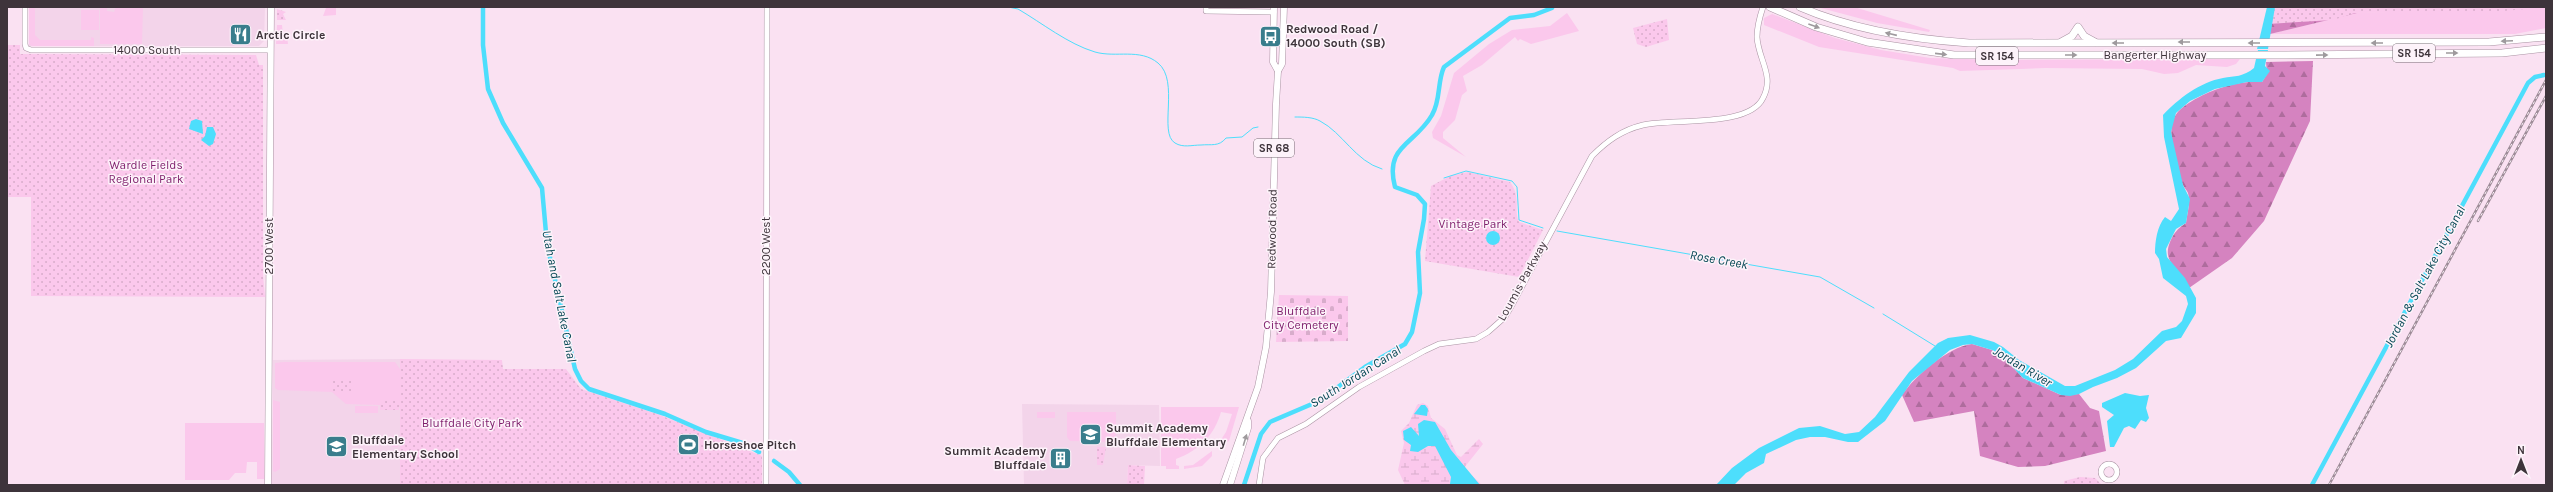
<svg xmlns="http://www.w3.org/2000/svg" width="2553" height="492" font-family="Karla,sans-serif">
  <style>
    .built { fill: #f3d4ea }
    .grass { fill: #fbc8ec }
    .forest { fill: url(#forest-firs) }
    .wetland { fill: url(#wetland-marsh) }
    .cemetery { fill: url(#cemetery-stones) }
    .park { fill: url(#park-dots) }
    .water { fill: #4ddefc }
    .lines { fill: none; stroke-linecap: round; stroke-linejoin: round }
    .stream { stroke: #4ddefc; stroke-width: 1 }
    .canal { stroke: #4ddefc; stroke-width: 4.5 }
    .minor-casing { stroke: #aa93a3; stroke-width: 6 }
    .major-casing { stroke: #aa93a3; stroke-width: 7 }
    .highway-casing { stroke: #aa93a3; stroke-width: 8 }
    .minor { stroke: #fff; stroke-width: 5 }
    .major { stroke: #fff; stroke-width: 6 }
    .highway { stroke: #fff; stroke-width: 7 }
    .rail-casing { stroke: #9d8b97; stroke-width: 2.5 }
    .rail { stroke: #fdf3fa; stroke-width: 1; stroke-dasharray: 3; stroke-linecap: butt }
    .oneway { fill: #9e9a9d }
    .labels { text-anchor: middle; stroke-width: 3; stroke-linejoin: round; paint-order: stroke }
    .shield { fill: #fdf3fa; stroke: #776d74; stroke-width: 1 }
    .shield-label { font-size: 11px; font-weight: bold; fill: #3e343b }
    .poi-label { font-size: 12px; font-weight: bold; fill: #3e343b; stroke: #fdf3fa; text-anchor: start }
    .street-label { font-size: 12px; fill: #3e343b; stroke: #fdf3fa }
    .park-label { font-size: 12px; fill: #7e1d6b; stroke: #fdf3fa }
    .water-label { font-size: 13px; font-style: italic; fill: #074855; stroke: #fdf3fa }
  </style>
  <defs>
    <pattern id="forest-firs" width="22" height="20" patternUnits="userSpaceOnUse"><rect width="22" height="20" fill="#d583c0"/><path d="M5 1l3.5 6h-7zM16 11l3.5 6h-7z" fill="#ae6c9d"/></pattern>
    <pattern id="wetland-marsh" width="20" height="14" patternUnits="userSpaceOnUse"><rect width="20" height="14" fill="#fbc8ec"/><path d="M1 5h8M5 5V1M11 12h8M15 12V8" fill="none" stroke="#d8accb"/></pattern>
    <pattern id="cemetery-stones" width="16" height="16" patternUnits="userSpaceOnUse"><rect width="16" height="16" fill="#fbc8ec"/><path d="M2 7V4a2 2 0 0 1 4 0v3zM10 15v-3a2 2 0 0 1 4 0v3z" fill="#d8accb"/></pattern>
    <pattern id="park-dots" width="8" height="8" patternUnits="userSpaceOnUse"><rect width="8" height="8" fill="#fbc8ec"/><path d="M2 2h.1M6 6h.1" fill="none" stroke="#d8accb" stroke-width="1.8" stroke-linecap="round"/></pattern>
  </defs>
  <rect width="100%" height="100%" fill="#fae1f2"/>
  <g class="built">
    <path d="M29,7H265L264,41L259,46H29Z"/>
    <path d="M400,359V485H272L273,360Z"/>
    <path d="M1022,404L1159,405L1160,466L1128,465L1127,485H1024Z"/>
  </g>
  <g class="grass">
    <path d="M29,7H35V35L40,40H91V37L94,38V46H32L29,44Z"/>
    <path d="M100,7H107V11L114,12L116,7H143L142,44H100Z"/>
    <path d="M336,7V15L323,16L326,8Z"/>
    <path d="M1817,7H1854L1930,30L1929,32L1877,23Z"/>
    <path d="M2546,7V28L2515,34H2270L2357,13Z"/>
    <rect x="81" y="10" width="18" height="20"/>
    <path d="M1567,13L1579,31L1531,44L1520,39L1518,41L1515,37L1482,65L1463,76L1467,91L1462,95L1455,120L1443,132V138L1466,157L1433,138L1432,132L1441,116L1454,73L1489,44L1512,30L1550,26Z"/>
    <path d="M1772,14L1835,38L1881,50L1930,58L2002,60L2240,59L2236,64L2227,67L2196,65L2178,73L2164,74L2142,69L2045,68L1960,71L1953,68L1819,47L1764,25V18Z"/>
    <path d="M277,25H282L283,35L287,36L288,44H276Z"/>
    <path d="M284,362H395L400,369V410L398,400H380V405L346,404L332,392L278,390L275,388V363Z"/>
    <path d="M273,400L280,402V469L275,472L273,471Z"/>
    <rect x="355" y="406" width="23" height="7"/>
    <path d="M1161,407H1239L1229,441L1217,446L1226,432L1232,414L1221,412C1214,436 1199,450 1176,459V465L1179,466V469H1166V466H1161Z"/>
    <rect x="1037" y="412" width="18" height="6"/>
    <path d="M1067,412H1116V442L1070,441L1067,437Z"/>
    <path d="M185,423H264V479H257V462H247L246,473H235L229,480H185Z"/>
    <rect x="392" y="436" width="6" height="11"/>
    <path d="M1212,451V456L1202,466L1184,469V466L1193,465Z"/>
  </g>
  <g class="forest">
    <path d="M2274,10L2357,13L2270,34Z"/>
    <path d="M2313,61L2310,121L2264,221L2232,258L2189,288C2182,269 2161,264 2170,242C2174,233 2177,229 2186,223C2187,213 2191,203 2188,193C2187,190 2184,188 2183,185C2180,179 2179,169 2177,162C2167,124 2167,113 2203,95C2219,87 2244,80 2262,82L2267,74L2266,62Z"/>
    <path d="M1972,344L1992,350L2004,358L2023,378L2061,395L2079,394L2090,408L2099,411L2106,451L2045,466L2018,467L1980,456L1974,411L1914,422L1902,395C1916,375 1948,347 1972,344Z"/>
  </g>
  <path class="wetland" d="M1423,403L1428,406L1431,418L1445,429L1457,455L1461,457L1479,439L1483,444L1464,468L1482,485H1405L1398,470L1404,443L1401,431L1409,423L1417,405Z"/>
  <path class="cemetery" d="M1279,295L1348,296V341L1276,342Z"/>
  <g class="park">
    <path d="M2272,7H2546L2493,12L2355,13L2333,20L2267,24Z"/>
    <path d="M277,9L286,12L283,14L286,20H277Z"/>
    <path d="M1667,19L1669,40L1646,47L1637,44L1633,28Z"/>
    <path d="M7,45H20V54L256,55L259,65H263V275L265,297L31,296V197H7Z"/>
    <path d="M1468,172L1510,182C1522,198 1513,209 1519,222L1543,230L1519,277L1425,261L1431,186L1450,176Z"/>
    <path d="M400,359L502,360L503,369H566L581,389L660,415L762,456V485H400Z"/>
    <path d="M333,381H352V393L333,392Z"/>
    <rect x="380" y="400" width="19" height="10"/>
    <path d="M1097,447H1106L1103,465H1097Z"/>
    <path d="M395,450H399L398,459H390V455Z"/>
    <path d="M1128,465L1145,466L1144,485H1127Z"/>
    <path d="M2080,477L2095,478L2102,485H2064V481Z"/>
  </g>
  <g class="water">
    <path d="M2267,7H2275L2268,49H2257Z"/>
    <path d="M2258,50H2268L2265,66L2270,71L2262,82H2247L2215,89L2190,101L2176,113L2171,132L2183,185L2190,199L2186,223L2176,229L2166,249L2167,257L2185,278L2196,298V313L2181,338L2166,341L2136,368L2117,378L2093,387L2079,394L2070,396L2061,395L2023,378L2004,358L1992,350L1972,344L1963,345L1950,350L1912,381L1885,421L1858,442H1848L1825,437H1810L1796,440L1766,454L1764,463L1746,473L1734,485H1716L1732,468L1759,448L1799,428L1820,426L1845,434L1859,432L1875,417L1909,372L1938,343L1948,338L1970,335L1994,342L2003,347L2019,360L2065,386H2075L2115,370L2133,359L2162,331L2176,327L2182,321L2188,304L2186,296L2163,278L2159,259L2155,253C2155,242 2157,226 2165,217L2171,221L2179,209L2164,137L2163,115C2178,99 2200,82 2223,78C2235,76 2243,77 2254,68Z"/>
    <path d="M196,119L202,121L203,134L189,129L191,121Z"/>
    <path d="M207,127H213L216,134L213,144L209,146L201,140L205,136Z"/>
    <circle cx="1493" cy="238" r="7"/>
    <path d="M2125,393L2140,396L2149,395L2146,408L2149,418L2146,422L2141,420L2135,429L2129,426L2124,428L2114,447H2110L2107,421L2114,415L2102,407V403Z"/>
    <path d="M1421,405H1425L1428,409L1427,416L1414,414Z"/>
    <path d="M1424,420L1435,422L1451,450L1480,485L1450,484L1451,477L1435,446H1428L1418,452L1410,451L1411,445L1404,440L1403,431L1411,427L1419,436L1418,424Z"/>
  </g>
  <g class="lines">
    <g class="stream">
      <path d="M1008,7L1018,9C1042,23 1068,44 1095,52C1116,58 1140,48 1158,63C1180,81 1158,133 1175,143C1183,148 1192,145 1201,145C1211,144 1219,147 1226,138L1242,137L1253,128L1258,127"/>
      <path d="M1295,117C1303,117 1313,117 1320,121C1343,133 1355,161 1382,169"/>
      <path d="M1444,178L1466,171L1512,181L1517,187L1519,220L1543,228"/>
      <path d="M1557,231L1820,277L1874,308"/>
      <path d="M1883,314L1935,346"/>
    </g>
    <g class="canal">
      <path d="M483,7V45L488,89L503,123L542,188L547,244L575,369L581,381L589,389L665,414L706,432L746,444L759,452"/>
      <path d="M774,461L789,472L800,485"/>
      <path d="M1244,485L1261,434L1270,422L1319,401L1365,367L1405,344L1412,332L1420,293L1418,252L1424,219L1425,204L1417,195L1395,187C1384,145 1415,145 1432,115C1441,100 1437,82 1444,67L1510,18L1534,15L1552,8"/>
      <path d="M2312,485L2528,83L2535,77L2544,75"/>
    </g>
    <defs>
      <g id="minor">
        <path d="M25,7V44L26,48L31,50H269"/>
        <path d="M1206,7V11L1274,12"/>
        <circle cx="2109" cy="472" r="8"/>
        <path d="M766,485L767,7"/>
        <path d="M1259,485L1263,458L1278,438L1306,424L1359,387L1424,351L1439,344L1476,339L1488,332L1505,317L1512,305L1592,156C1607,141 1622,130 1643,125C1672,118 1749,128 1763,98C1775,76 1758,59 1757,37C1757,27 1760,16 1763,7"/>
      </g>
      <g id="major">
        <path d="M1274,7L1273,62L1278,71"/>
        <path d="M268,485L271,7"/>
        <path d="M1223,485L1258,387L1266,347L1271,292L1276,104L1278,71L1282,64L1284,7"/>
        <path d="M1230,485L1248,428V421"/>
      </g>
      <g id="highway">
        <path d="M1770,7L1816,27L1867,42L1954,55H2283L2502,53L2546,48"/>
        <path d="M1800,7C1853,30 1911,39 1969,43L2489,42L2546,37"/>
        <path d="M2061,42L2072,36L2078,27L2084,36L2095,42"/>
      </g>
    </defs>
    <use href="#minor" class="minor-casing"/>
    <use href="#major" class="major-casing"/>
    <use href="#highway" class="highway-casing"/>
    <use href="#minor" class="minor"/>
    <use href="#major" class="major"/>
    <use href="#highway" class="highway"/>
    <defs>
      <g id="rail">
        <path d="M2478,221L2546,96"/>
        <path d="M2329,485L2546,80"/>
      </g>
    </defs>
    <use href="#rail" class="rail-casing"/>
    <use href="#rail" class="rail"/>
  </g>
  <defs><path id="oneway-solid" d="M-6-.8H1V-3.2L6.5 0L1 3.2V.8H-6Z"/></defs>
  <g class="oneway">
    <use href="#oneway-solid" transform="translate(1814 26) rotate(20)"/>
    <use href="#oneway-solid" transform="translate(1891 34) rotate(-167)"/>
    <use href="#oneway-solid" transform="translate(2507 41) rotate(177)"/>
    <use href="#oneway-solid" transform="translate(2184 42) rotate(-180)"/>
    <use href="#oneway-solid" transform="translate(2118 43) rotate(180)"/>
    <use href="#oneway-solid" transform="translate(2254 43) rotate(-180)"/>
    <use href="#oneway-solid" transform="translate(2377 43) rotate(180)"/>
    <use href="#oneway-solid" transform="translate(2452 53)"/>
    <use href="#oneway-solid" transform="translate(1941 54) rotate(6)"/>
    <use href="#oneway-solid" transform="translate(2071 55)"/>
    <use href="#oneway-solid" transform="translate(2322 55) rotate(-1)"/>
    <use href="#oneway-solid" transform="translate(1245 440) rotate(-73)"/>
  </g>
  <defs>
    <symbol id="restaurant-square" viewBox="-11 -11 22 22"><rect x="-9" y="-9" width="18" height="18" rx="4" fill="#397d8c" stroke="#fdf3fa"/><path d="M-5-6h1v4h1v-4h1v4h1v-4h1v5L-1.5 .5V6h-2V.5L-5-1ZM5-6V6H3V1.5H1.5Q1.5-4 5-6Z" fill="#fff"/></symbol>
    <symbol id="bus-square" viewBox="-11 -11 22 22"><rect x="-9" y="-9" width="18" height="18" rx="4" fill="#397d8c" stroke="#fdf3fa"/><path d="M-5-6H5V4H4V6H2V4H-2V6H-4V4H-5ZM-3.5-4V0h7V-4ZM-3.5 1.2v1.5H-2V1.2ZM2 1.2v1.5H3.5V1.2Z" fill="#fff"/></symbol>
    <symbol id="school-square" viewBox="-11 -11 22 22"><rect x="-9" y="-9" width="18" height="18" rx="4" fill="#397d8c" stroke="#fdf3fa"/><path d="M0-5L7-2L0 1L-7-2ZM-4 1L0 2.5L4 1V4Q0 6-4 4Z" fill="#fff"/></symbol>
    <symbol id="stadium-square" viewBox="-11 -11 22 22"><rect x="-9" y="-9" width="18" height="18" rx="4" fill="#397d8c" stroke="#fdf3fa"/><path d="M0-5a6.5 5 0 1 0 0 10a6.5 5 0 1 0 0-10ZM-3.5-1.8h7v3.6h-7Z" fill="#fff"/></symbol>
    <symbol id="building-square" viewBox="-11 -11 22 22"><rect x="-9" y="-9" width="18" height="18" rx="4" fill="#397d8c" stroke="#fdf3fa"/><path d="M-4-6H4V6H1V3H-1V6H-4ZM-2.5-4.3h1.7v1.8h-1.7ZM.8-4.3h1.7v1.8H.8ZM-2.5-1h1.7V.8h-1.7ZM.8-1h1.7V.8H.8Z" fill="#fff"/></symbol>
  </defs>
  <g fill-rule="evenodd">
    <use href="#restaurant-square" x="228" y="22" width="25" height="25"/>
    <use href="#bus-square" x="1258" y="24" width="25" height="25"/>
    <use href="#school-square" x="1078" y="422" width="25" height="25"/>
    <use href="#stadium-square" x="676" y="432" width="25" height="25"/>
    <use href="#school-square" x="324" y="434" width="25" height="25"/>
    <use href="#building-square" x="1048" y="446" width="25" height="25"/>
  </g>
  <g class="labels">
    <g class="shield">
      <rect x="2393" y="44" width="42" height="18" rx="3"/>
      <rect x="1976" y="47" width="42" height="18" rx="3"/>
      <rect x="1254" y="139" width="40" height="18" rx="3"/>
    </g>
    <g class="shield-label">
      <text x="2414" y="57">SR 154</text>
      <text x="1997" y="60">SR 154</text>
      <text x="1274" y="152">SR 68</text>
    </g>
    <g class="poi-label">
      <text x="1286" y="33">Redwood Road /<tspan x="1286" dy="14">14000 South (SB)</tspan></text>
      <text x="256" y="39">Arctic Circle</text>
      <text x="1106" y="432">Summit Academy<tspan x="1106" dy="14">Bluffdale Elementary</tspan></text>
      <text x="352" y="444">Bluffdale<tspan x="352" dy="14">Elementary School</tspan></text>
      <text x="704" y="449">Horseshoe Pitch</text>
      <text x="1046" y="455" text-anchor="end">Summit Academy<tspan x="1046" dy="14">Bluffdale</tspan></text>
    </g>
    <g class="street-label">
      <text x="147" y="54">14000 South</text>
      <text x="2155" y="59">Bangerter Highway</text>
      <text transform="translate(1272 229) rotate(-89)" y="4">Redwood Road</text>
      <text transform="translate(269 246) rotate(-90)" y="4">2700 West</text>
      <text transform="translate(766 246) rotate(-90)" y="4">2200 West</text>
      <text transform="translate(1522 281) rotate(-61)" y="4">Loumis Parkway</text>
    </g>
    <g class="park-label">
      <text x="146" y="169">Wardle Fields<tspan x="146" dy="14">Regional Park</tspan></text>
      <text x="1473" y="228">Vintage Park</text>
      <text x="1301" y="315">Bluffdale<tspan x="1301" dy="14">City Cemetery</tspan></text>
      <text x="472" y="427">Bluffdale City Park</text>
    </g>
    <g class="water-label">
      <text transform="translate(1719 259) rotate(10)" y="5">Rose Creek</text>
      <text transform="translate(2424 276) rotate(-62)" y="5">Jordan &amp; Salt Lake City Canal</text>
      <text transform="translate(560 296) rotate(79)" y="5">Utah and Salt Lake Canal</text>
      <text transform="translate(2023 366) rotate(31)" y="5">Jordan River</text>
      <text transform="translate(1355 376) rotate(-32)" y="5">South Jordan Canal</text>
    </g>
  </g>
  <rect width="2553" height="492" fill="none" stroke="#3e343b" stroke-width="16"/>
  <g transform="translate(2521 460)" stroke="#fdf3fa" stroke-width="3" paint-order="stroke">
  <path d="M0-3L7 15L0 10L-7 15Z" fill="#3e343b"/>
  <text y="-6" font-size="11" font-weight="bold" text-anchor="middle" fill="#3e343b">N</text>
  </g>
</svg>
